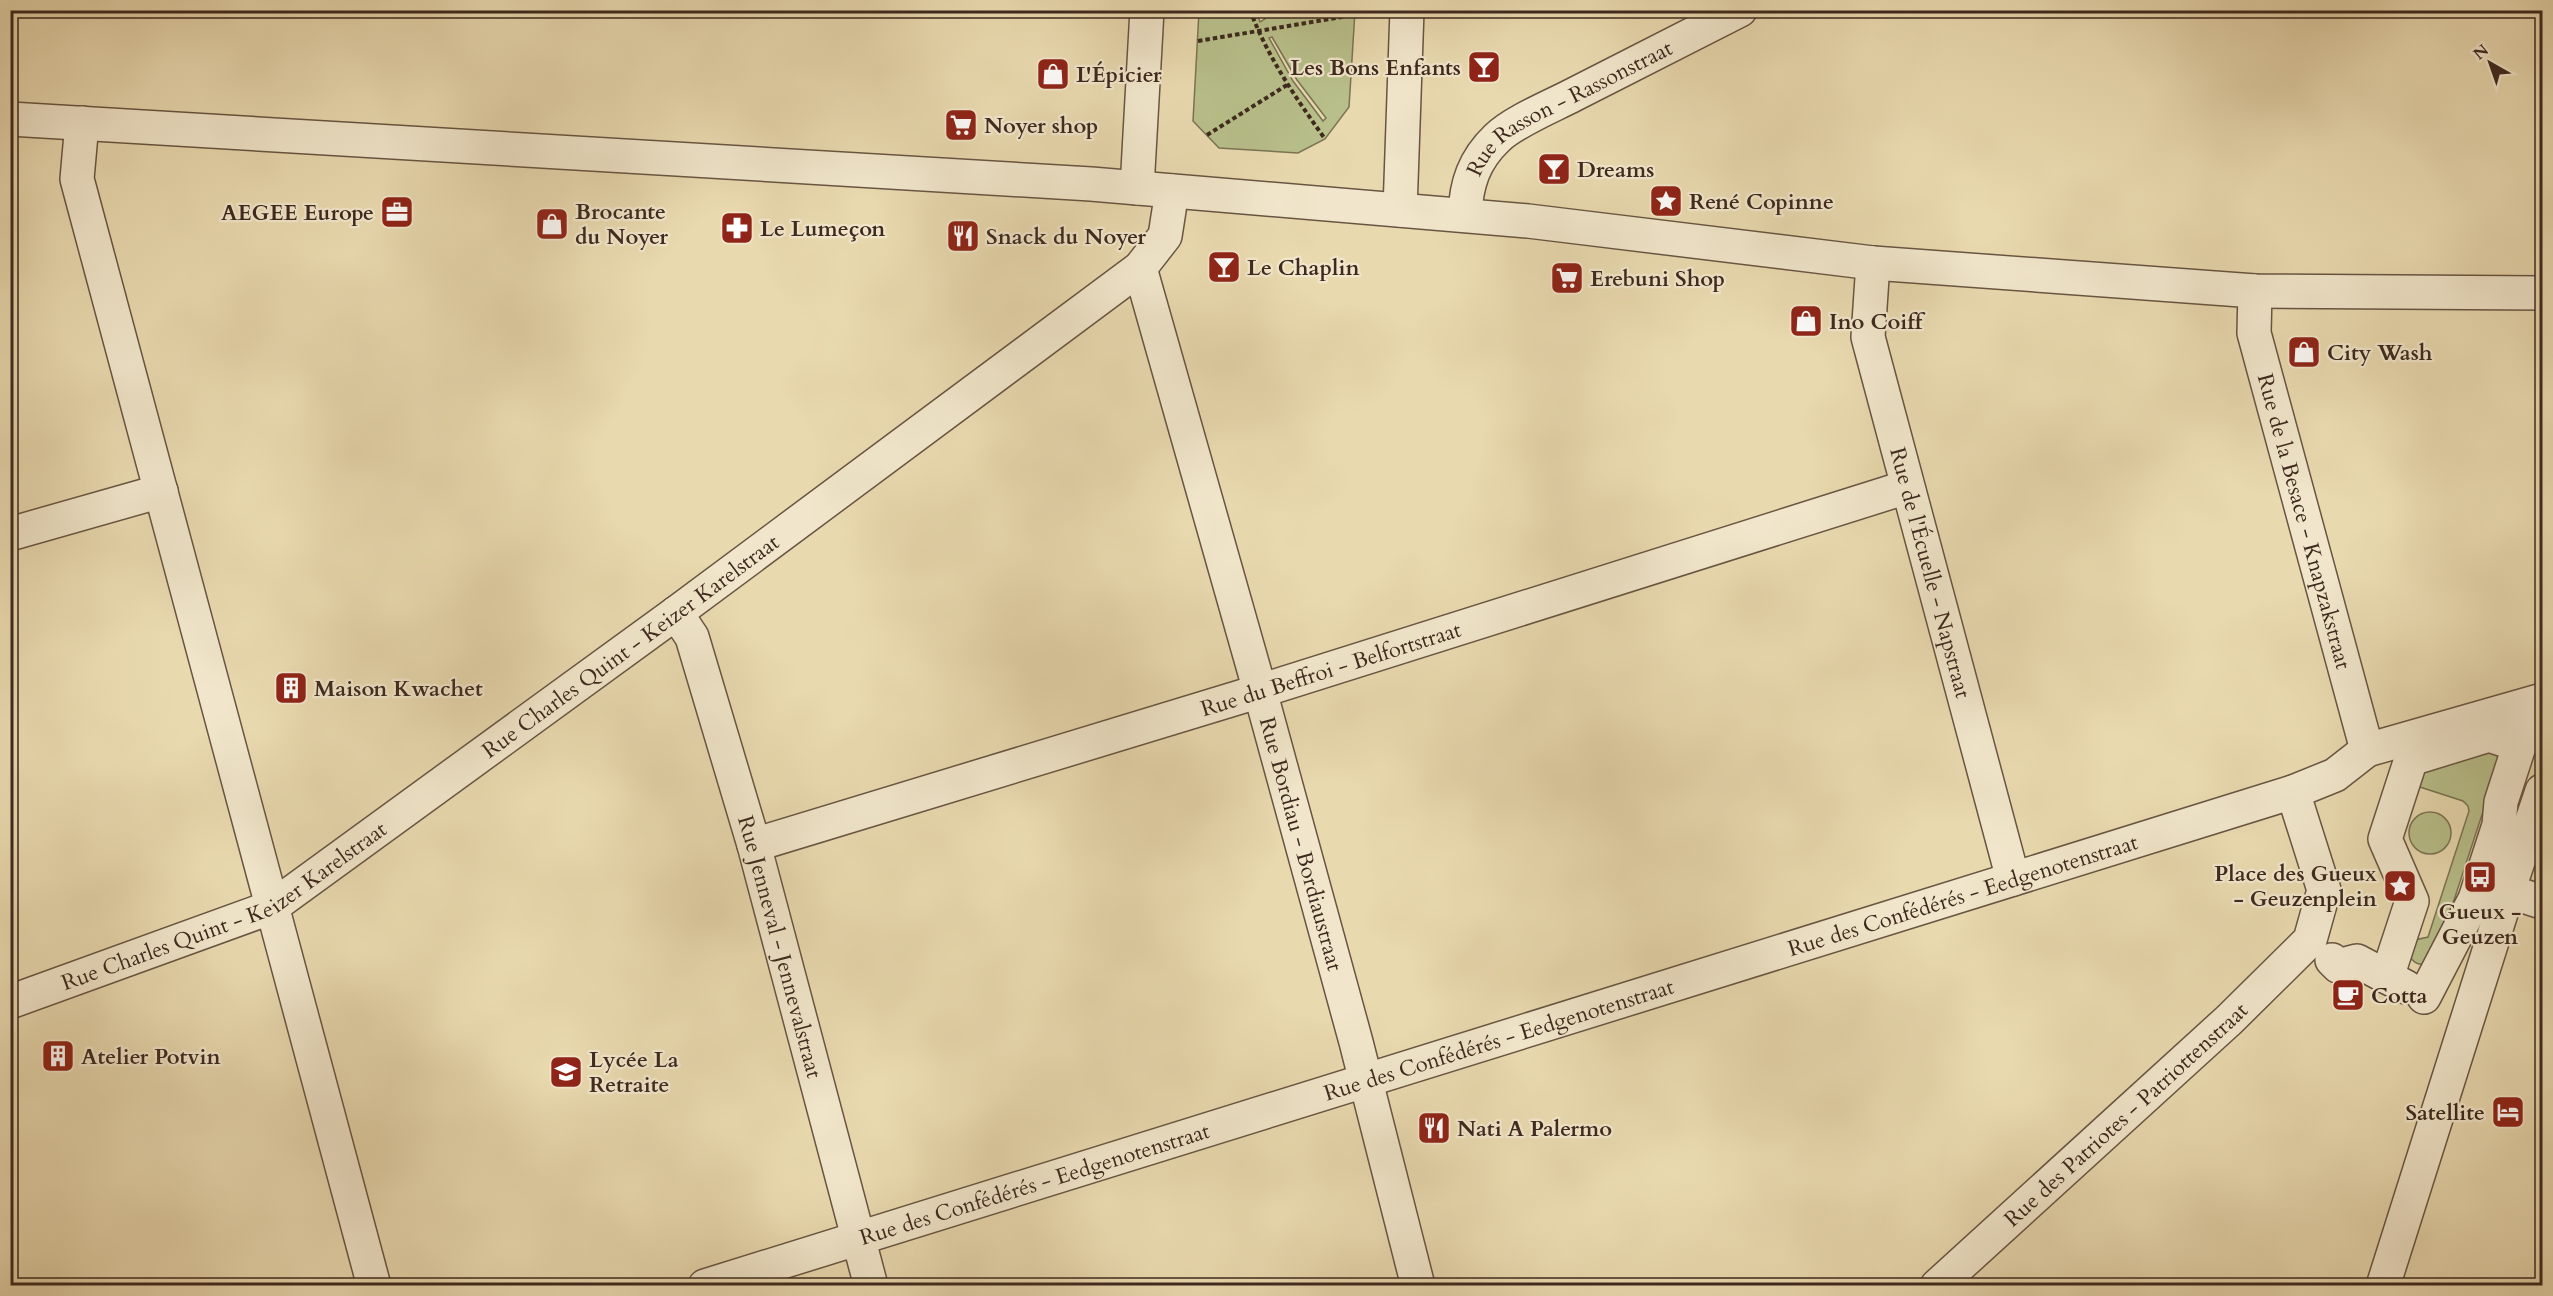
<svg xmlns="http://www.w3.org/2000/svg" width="2553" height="1296" font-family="Cardo,serif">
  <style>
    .green { fill: #b8bf8a; stroke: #7a7454; stroke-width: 1.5; fill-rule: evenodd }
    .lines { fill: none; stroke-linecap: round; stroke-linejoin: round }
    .minor-casing { stroke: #685542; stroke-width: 36 }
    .path { stroke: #3d291e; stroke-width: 4; stroke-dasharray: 4.5 3; stroke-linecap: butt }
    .minor { stroke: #f1e6cb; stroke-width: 33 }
    .labels { text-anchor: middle; stroke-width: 4.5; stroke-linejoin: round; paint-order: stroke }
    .poi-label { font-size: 22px; font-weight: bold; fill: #3d291e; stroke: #f1e6cb; text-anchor: start }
    .street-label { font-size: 22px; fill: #3d291e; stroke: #f1e6cb }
  </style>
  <rect width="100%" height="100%" fill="#e9d9af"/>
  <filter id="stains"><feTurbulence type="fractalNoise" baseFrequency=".00333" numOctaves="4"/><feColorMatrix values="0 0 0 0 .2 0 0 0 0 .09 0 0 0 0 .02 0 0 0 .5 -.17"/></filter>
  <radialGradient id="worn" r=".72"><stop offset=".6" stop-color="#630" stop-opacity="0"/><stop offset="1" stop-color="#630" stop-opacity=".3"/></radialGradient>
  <g class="green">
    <path d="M1199,11H1256L1260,22L1265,19L1262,11H1355L1349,107L1325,139L1298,153L1219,148L1193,121ZM1272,37L1297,80L1326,118L1323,121L1293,81L1269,38Z"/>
    <path d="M2489,748L2499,756V763L2435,958C2425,965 2418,968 2410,957L2415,940L2428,937L2469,811L2468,806L2463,801L2420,787L2417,783V773Z"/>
    <circle cx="2430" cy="833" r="21"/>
  </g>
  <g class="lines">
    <defs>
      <g id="minor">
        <path d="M10,119L1091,184L1528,221L1873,263L2255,291L2542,293"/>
        <path d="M82,123L77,179L374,1286"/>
        <path d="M1137,188L1147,10"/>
        <path d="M1400,210L1407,10"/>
        <path id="s1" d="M1465,215C1466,184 1474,160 1497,138C1513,122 1552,106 1573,95C1628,67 1684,39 1740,10"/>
        <path id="s2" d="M1873,263L1868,337L2013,879"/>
        <path id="s3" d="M1140,268L1260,691L1356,1042L1418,1286"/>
        <path id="s4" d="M2255,291L2254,333L2367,750"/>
        <path d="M10,534L161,491"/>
        <path id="s5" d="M676,613L692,637L754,845L871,1286"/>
        <path id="s6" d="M754,845L1260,691L1907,487"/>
        <path d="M2508,891L2542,902"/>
        <path d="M2332,960L2338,966L2357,961L2406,987"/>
        <path d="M2387,977L2412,901L2385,839L2411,759L2489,735L2520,745"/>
        <path d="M2424,997L2475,899L2499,825L2501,802L2526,725"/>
        <path id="s7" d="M10,1002L272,907L676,613L1140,268L1165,236L1172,191"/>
        <path id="s8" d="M705,1286L2293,792"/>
        <path id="s9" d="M1937,1286L2229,1020L2310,940L2324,890L2293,792L2335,775L2367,750L2542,700"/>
        <path d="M2383,1286L2508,891L2542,791"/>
      </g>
    </defs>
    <use href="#minor" class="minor-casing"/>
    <g class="path">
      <path d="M1250,10C1268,58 1296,98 1325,139"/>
      <path d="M1198,41L1354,15"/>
      <path d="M1207,135L1287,85"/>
    </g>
    <use href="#minor" class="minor"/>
  </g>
  <defs>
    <symbol id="bar-square" viewBox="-11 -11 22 22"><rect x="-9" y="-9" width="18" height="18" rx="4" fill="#8f2418" stroke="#f1e6cb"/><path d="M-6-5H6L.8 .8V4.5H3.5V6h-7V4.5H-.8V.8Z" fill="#fff"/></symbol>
    <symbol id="shop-square" viewBox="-11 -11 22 22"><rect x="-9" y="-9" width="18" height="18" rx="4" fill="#8f2418" stroke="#f1e6cb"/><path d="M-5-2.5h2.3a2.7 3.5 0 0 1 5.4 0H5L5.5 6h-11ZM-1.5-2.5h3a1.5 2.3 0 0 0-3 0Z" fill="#fff"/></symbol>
    <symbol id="supermarket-square" viewBox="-11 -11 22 22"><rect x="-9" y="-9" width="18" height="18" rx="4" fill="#8f2418" stroke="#f1e6cb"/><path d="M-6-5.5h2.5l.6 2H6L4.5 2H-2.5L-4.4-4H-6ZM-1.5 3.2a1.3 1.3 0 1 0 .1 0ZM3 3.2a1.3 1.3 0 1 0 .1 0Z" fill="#fff"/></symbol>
    <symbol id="sight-square" viewBox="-11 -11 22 22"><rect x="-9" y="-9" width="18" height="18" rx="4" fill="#8f2418" stroke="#f1e6cb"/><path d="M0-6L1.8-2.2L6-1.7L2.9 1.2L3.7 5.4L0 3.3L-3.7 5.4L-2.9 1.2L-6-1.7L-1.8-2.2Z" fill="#fff"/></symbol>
    <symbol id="office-square" viewBox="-11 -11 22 22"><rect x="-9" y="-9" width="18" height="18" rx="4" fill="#8f2418" stroke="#f1e6cb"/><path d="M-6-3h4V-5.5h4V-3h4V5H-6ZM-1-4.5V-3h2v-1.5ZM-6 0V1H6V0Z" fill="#fff"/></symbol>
    <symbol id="pharmacy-square" viewBox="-11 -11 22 22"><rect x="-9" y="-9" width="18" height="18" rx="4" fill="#8f2418" stroke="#f1e6cb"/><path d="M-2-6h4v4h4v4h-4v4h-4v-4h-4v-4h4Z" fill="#fff"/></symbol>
    <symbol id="restaurant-square" viewBox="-11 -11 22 22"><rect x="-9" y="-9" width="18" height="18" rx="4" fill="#8f2418" stroke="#f1e6cb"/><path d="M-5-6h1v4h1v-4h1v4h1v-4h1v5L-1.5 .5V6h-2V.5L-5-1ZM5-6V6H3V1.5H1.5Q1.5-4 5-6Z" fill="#fff"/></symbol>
    <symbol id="building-square" viewBox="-11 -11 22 22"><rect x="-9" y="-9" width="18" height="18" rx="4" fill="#8f2418" stroke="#f1e6cb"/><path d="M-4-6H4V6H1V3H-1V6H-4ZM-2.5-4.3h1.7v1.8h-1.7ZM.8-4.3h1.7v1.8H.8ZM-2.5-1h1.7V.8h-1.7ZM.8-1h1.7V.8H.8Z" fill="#fff"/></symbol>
    <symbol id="bus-square" viewBox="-11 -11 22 22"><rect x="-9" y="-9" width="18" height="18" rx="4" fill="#8f2418" stroke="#f1e6cb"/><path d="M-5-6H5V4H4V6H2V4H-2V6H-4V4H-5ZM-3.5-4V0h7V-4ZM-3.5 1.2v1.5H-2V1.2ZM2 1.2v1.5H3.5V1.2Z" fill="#fff"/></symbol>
    <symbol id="cafe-square" viewBox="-11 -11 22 22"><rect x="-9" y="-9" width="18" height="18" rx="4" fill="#8f2418" stroke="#f1e6cb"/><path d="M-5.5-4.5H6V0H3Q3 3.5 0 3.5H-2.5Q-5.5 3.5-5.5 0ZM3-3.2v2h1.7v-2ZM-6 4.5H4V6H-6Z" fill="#fff"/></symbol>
    <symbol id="school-square" viewBox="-11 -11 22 22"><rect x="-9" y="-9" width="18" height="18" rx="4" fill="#8f2418" stroke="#f1e6cb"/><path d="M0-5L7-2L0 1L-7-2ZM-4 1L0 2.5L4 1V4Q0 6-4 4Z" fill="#fff"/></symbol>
    <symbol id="hotel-square" viewBox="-11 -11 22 22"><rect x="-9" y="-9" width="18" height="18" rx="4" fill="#8f2418" stroke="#f1e6cb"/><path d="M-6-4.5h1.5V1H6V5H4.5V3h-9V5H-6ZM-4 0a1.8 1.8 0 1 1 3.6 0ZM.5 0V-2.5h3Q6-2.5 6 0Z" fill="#fff"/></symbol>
  </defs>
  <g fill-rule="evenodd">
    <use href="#bar-square" x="1465" y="48" width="38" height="38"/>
    <use href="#shop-square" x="1034" y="55" width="38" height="38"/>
    <use href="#supermarket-square" x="942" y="106" width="38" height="38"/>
    <use href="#bar-square" x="1535" y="150" width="38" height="38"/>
    <use href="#sight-square" x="1647" y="182" width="38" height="38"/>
    <use href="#office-square" x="378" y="193" width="38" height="38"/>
    <use href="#shop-square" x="533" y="205" width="38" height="38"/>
    <use href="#pharmacy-square" x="718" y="209" width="38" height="38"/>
    <use href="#restaurant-square" x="944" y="217" width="38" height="38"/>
    <use href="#bar-square" x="1205" y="248" width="38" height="38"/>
    <use href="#supermarket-square" x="1548" y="259" width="38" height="38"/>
    <use href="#shop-square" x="1787" y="302" width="38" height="38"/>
    <use href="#shop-square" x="2285" y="333" width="38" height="38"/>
    <use href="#building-square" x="272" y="669" width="38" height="38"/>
    <use href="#bus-square" x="2461" y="858" width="38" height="38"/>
    <use href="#sight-square" x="2381" y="867" width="38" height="38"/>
    <use href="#cafe-square" x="2329" y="976" width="38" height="38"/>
    <use href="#building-square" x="39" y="1037" width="38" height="38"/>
    <use href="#school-square" x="547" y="1053" width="38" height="38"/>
    <use href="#hotel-square" x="2489" y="1093" width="38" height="38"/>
    <use href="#restaurant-square" x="1415" y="1109" width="38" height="38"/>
  </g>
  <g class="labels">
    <g class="poi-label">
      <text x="1461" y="75" text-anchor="end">Les Bons Enfants</text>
      <text x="1076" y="82">L'Épicier</text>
      <text x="984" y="133">Noyer shop</text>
      <text x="1577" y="177">Dreams</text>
      <text x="1689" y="209">René Copinne</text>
      <text x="575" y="219">Brocante<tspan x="575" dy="25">du Noyer</tspan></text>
      <text x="374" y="220" text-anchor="end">AEGEE Europe</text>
      <text x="760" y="236">Le Lumeçon</text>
      <text x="986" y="244">Snack du Noyer</text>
      <text x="1247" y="275">Le Chaplin</text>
      <text x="1590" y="286">Erebuni Shop</text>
      <text x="1829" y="329">Ino Coiff</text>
      <text x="2327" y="360">City Wash</text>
      <text x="314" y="696">Maison Kwachet</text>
      <text x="2377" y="881" text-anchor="end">Place des Gueux<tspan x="2377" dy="25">- Geuzenplein</tspan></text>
      <text x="2480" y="919" text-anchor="middle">Gueux -<tspan x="2480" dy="25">Geuzen</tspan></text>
      <text x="2371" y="1003">Cotta</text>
      <text x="81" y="1064">Atelier Potvin</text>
      <text x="589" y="1067">Lycée La<tspan x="589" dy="25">Retraite</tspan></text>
      <text x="2485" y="1120" text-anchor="end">Satellite</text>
      <text x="1457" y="1136">Nati A Palermo</text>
    </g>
    <g class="street-label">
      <text dy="8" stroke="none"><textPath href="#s1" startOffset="162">Rue Rasson - Rassonstraat</textPath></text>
      <text dy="8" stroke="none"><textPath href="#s4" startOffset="237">Rue de la Besace - Knapzakstraat</textPath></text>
      <text dy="8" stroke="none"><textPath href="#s2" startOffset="318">Rue de l'Écuelle - Napstraat</textPath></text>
      <text dy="8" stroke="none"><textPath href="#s7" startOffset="722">Rue Charles Quint - Keizer Karelstraat</textPath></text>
      <text dy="8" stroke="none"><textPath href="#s6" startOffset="603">Rue du Beffroi - Belfortstraat</textPath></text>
      <text dy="8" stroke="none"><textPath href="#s3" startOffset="598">Rue Bordiau - Bordiaustraat</textPath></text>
      <text dy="8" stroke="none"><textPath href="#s8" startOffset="1317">Rue des Confédérés - Eedgenotenstraat</textPath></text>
      <text dy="8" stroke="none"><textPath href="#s7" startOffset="236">Rue Charles Quint - Keizer Karelstraat</textPath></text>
      <text dy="8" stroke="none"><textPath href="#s5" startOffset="351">Rue Jenneval - Jennevalstraat</textPath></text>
      <text dy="8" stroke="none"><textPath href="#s8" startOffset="831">Rue des Confédérés - Eedgenotenstraat</textPath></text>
      <text dy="8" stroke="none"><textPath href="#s9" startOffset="255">Rue des Patriotes - Patriottenstraat</textPath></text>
      <text dy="8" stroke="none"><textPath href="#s8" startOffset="345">Rue des Confédérés - Eedgenotenstraat</textPath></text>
    </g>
  </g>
  <rect width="2553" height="1296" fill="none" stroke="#e9d9af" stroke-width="36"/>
  <rect x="12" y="12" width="2529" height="1272" fill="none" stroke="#3d291e" stroke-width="3"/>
  <rect x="18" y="18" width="2517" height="1260" fill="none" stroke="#3d291e" stroke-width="1.5"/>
  <g transform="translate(2490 63) rotate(320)" stroke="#f1e6cb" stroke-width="4.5" paint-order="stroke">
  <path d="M0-4.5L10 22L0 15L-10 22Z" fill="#3d291e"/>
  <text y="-9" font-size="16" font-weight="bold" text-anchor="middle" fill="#3d291e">N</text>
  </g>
  <rect width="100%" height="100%" filter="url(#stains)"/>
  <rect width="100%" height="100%" fill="url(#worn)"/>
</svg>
